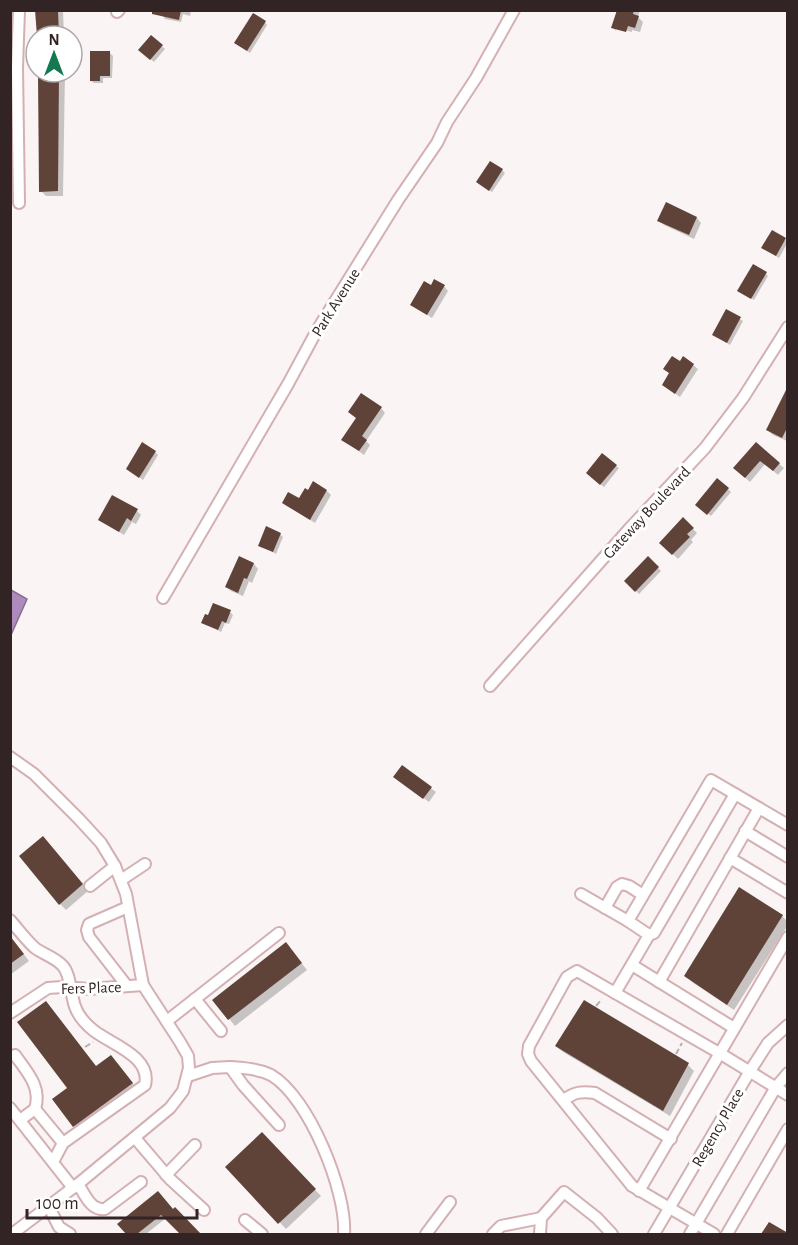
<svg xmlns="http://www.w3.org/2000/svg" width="798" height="1245" font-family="'Alegreya Sans',sans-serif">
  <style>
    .water { fill: #ad8cbd; stroke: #886d8f; stroke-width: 1.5 }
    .shadow { fill: #0003 }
    .building { fill: #5f4339 }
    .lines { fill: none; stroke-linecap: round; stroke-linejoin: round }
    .minor-casing { stroke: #d4b0b3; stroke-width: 14 }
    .path { stroke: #b8afaf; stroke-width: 2; stroke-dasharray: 6 3; stroke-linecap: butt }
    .minor { stroke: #fff; stroke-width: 10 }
    .labels { text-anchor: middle; stroke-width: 6; stroke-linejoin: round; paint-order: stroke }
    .street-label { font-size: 16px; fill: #322425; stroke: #fff }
  </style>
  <rect width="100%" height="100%" fill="#fbf4f4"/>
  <path class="water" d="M11,590L27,599L11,635Z"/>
  <g class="shadow">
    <path d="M37,10H63L64,36H38Z"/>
    <path d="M164,10H191L190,16L183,14L181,22L165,19L163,16Z"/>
    <path d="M618,10H640L638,17L643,22L640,32L632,30V32L616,28V31L613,27Z"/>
    <path d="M265,22L267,25L250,53L236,43Z"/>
    <path d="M151,37L165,49L154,62L140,50Z"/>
    <path d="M110,53L113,56L112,78H103V83H94L91,81Z"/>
    <path d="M38,72H65L63,196H46L41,191Z"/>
    <path d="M502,170L505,173L492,192L481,185Z"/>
    <path d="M667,204L697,218L701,223L694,239L664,225L659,220Z"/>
    <path d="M773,232L788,242L779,258L766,250Z"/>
    <path d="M766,274L768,276L754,300L742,293Z"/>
    <path d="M444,286L448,291L432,318L412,305Z"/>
    <path d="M727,311L743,321L730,345L714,335Z"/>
    <path d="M680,363L693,365L698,369L680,397L663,385Z"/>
    <path d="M788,400V439L787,441L773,435L768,430Z"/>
    <path d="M381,408L385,413L366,441L370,445L364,455L343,440Z"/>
    <path d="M756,444L784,468L778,475L765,464L750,482L740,473Z"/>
    <path d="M155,452L158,455L143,480L128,469Z"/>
    <path d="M616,466L619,468L604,487L590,476Z"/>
    <path d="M728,489L731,492L711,516L700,507Z"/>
    <path d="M327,491L331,495L315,523L284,503Z"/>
    <path d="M137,511L141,515L136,524L132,522L124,535L100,520Z"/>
    <path d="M683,519L697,533L691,540L693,542L678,559L661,543Z"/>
    <path d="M280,534L283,537L276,554L260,545Z"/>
    <path d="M239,558L254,564L258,569L252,583L249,581L243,596L231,591L227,587Z"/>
    <path d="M648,558L661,571L639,594L626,581Z"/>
    <path d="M230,612L233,615L229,624L225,623L221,632L203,622Z"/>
    <path d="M402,767L436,792L429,802L400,781Z"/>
    <path d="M49,844L88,891L66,910L60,904Z"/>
    <path d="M739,889L782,916L788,922V925L734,1010L692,982L686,976Z"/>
    <path d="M10,936L29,961L10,975Z"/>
    <path d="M292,951L307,970L235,1026L214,1000Z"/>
    <path d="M556,1046L688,1065L694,1071L670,1116L563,1052Z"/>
    <path d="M117,1063L138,1090L80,1132L74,1126L96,1067Z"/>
    <path d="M262,1134L321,1196L286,1229L227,1167Z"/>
    <path d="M175,1209L199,1234H182L166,1218L146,1234H128L119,1224Z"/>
  </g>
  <g class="building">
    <path d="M35,10H58L59,36H37Z"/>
    <path d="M152,10H181L179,20L152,14Z"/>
    <path d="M617,10H634L633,14L639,16L635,28L628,26L626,32L611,28Z"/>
    <path d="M253,13L266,21L247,51L234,43Z"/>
    <path d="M151,35L163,45L150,60L138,50Z"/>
    <path d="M90,51H110V76H100V81H90Z"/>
    <path d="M38,72H59L58,191L39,192Z"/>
    <path d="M490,161L503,169L489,191L476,182Z"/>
    <path d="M666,202L697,217L689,235L657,221Z"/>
    <path d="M772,230L786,238L776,256L761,248Z"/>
    <path d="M753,264L767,272L751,299L737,291Z"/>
    <path d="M434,279L445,285L427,315L410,305L424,281L431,285Z"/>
    <path d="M726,309L741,317L727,343L712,335Z"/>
    <path d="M672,356L680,361L683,356L694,364L675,394L662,385L669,373L663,369Z"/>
    <path d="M788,386V426L782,438L766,430Z"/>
    <path d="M361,393L382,407L362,436L367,440L359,451L341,440L356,418L348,412Z"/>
    <path d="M142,442L156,451L139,478L126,469Z"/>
    <path d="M756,442L780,463L773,471L760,461L745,478L733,468Z"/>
    <path d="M602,453L617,465L600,485L586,473Z"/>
    <path d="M717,478L729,488L707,515L695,505Z"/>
    <path d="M313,481L327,490L310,520L282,503L288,492L299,498L305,488L308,490Z"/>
    <path d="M112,495L138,509L131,521L127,518L119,532L98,520Z"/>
    <path d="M683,517L694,528L687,534L690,537L672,555L659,543Z"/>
    <path d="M266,526L281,533L273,552L258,546Z"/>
    <path d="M239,556L254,563L247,579L244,578L238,593L225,587Z"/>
    <path d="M648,556L659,567L635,592L624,581Z"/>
    <path d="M213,603L231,610L226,623L222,621L218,630L201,623L205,614L208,615Z"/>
    <path d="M402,765L432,787L423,799L393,777Z"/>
    <path d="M43,836L83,884L59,905L19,856Z"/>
    <path d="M739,887L783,915L727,1005L684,976Z"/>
    <path d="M10,936L24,954L10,964Z"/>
    <path d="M286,942L302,963L228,1020L212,1000Z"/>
    <path d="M584,1000L689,1063L663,1111L555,1046Z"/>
    <path d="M46,1001L96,1066L111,1055L133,1083L73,1127L52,1099L67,1088L17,1022Z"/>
    <path d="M262,1132L316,1189L278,1224L225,1167Z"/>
    <path d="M158,1191L173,1209L175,1207L201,1234H180L161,1215L137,1234H126L117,1224Z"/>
    <path d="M769,1222L788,1233V1234H761Z"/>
  </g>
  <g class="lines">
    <defs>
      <g id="minor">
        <path d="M117,12L119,10"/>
        <path d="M19,203L17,68L19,10"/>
        <path d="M163,598L288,384L316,332L398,200L437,143L447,122L476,78L514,10"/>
        <path d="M490,686L630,528L705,448L743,398L788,327"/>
        <path d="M10,757L34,774L79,819L101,843L115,866L126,894L143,985L180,1042L188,1056L189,1068L183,1091L170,1108L78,1184L12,1234"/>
        <path d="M745,831L788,857"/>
        <path d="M730,858L788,893"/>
        <path d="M121,880L145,864"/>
        <path d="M90,886L115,866"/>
        <path d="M581,894L628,921"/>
        <path d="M605,908L617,887L622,884L629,886L643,895"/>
        <path d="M10,920C18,929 26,940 35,948C43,954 54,957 62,965C70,973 70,989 73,999C75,1011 83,1022 93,1030C110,1044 152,1056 145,1085L63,1143"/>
        <path d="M649,935L654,933L735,794"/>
        <path d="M632,965L734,1028"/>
        <path d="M659,982L759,808"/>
        <path d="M127,986L89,937L87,930L89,924L128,907"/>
        <path d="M615,993L649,935L628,921L711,780L788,825"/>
        <path d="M195,999L221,1031"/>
        <path d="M10,1013L48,988L63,987L89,989L143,985"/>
        <path d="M167,1021L279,933"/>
        <path d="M15,1055C27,1072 42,1087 35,1109"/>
        <path d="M230,1067C244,1068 259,1069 271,1075C309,1097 347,1192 344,1234"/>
        <path d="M188,1076L212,1068L230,1067L243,1085L279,1125"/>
        <path d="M564,1100C574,1092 582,1091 595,1093L671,1139"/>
        <path d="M10,1108L73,1188"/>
        <path d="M20,1120L35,1109L63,1143L53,1162"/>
        <path d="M135,1138L170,1179L204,1210"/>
        <path d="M166,1175L195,1145"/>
        <path d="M78,1184C85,1195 91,1211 105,1209L141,1182"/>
        <path d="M639,1191L788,937"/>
        <path d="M49,1207L59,1227L70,1234"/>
        <path d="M245,1220L262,1234"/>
        <path d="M426,1234L450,1202"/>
        <path d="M493,1234L501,1226L541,1218"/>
        <path d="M540,1234L541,1218L564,1192L597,1218L612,1234"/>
        <path d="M654,1234L750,1071L768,1043L788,1025"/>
        <path d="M690,1234L776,1087L788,1073"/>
        <path d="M714,1234L632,1186L531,1061L528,1054L529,1046L567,977L577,971L721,1054L788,1095"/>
        <path d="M727,1234L788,1129"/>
      </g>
    </defs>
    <use href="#minor" class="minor-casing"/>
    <g class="path">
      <path d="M596,1006L602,999"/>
      <path d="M85,1047L93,1042"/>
      <path d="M676,1054L682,1043"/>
    </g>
    <use href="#minor" class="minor"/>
  </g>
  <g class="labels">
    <g class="street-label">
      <text transform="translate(335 302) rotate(-58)" y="6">Park Avenue</text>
      <text transform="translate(646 512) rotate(-47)" y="6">Gateway Boulevard</text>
      <text transform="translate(91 987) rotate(-2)" y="6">Fers Place</text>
      <text transform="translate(717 1127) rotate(-60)" y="6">Regency Place</text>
    </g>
  </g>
  <rect width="798" height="1245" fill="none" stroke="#322425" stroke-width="24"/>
  <g transform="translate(54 54)"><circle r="28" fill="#ffffff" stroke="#ada7a8" stroke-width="1.5"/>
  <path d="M0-4.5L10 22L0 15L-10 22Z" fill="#147850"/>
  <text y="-9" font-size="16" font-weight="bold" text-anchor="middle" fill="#322425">N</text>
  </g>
  <path d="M27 1209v9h170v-9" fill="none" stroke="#322425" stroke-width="3"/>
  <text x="36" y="1209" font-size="18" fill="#322425" stroke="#ffffff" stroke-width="4.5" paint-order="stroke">100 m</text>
</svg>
